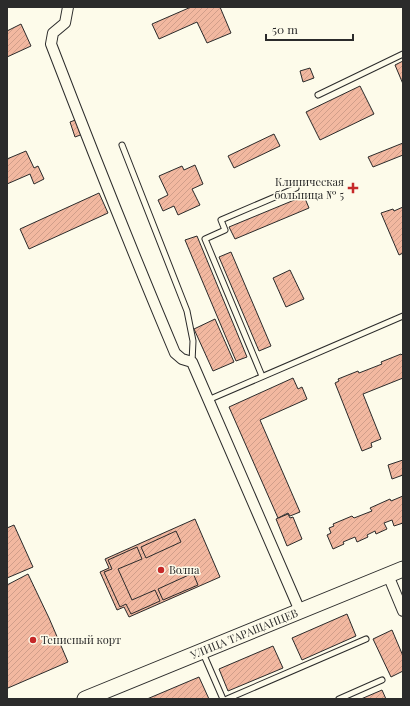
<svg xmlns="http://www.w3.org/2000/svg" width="410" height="706" font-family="'Playfair Display',serif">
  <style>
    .building { fill: url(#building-hatch); stroke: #2b2b2b }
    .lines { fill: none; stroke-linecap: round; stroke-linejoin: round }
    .lane-casing { stroke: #2b2b2b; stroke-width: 7 }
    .street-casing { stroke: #2b2b2b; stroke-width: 12 }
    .secondary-casing { stroke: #2b2b2b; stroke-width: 17 }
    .lane { stroke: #fdfbea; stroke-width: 5 }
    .street { stroke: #fdfbea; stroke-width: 10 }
    .secondary { stroke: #fdfbea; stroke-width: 15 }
    .poi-dot { fill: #c62828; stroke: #fdfbea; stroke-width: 1.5 }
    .labels { text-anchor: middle; stroke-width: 3; stroke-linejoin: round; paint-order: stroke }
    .poi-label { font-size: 11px; fill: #2b2b2b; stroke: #fdfbea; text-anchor: start }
    .street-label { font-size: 11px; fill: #2b2b2b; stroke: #fdfbea }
  </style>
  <defs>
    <pattern id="building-hatch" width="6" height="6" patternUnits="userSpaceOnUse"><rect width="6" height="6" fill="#f2b8a0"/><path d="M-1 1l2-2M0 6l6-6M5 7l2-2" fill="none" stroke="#d09e8a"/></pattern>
  </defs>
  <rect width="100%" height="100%" fill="#fdfbea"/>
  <g class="building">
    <path d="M191,7H220L231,33L207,43L197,22L159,39L152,24Z"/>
    <path d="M21,24L31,46L7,57V31Z"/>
    <path d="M403,61V84L395,65Z"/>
    <path d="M310,68L314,78L303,82L300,71Z"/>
    <path d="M360,86L374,114L320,140L306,112Z"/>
    <path d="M78,119L83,134L75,137L70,122Z"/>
    <path d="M274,134L280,146L234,168L228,156Z"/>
    <path d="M403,143V155L373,167L368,157Z"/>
    <path d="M26,151L34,168L38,166L44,179L34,184L30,174L7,184V159Z"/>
    <path d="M195,165L203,184L192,189L200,205L178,215L174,206L163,211L158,200L168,195L159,176L182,166L184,170Z"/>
    <path d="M99,193L108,213L29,249L20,229Z"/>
    <path d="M304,196L309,208L235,239L229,227Z"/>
    <path d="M403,207V253L399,255L381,213L393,209L394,211Z"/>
    <path d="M197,236L247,357L236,361L185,240Z"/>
    <path d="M231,252L271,346L259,351L219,257Z"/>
    <path d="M290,270L304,299L286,307L273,278Z"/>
    <path d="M215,319L234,362L213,371L194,329Z"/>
    <path d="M401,354L403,356V378L363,394L381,439L371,443L372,447L362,451L335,383L339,381L338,379L358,371L359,373L382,364L381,362Z"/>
    <path d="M293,378L298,389L302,387L307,399L260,420L300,512L290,516L288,513L278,518L229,407Z"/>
    <path d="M403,460V475L392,479L388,465Z"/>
    <path d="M403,496V523L394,526L392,520L384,523L387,529L376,534L375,531L367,535L368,537L357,542L355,537L343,542L344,544L333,549L327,535L331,533L329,528L334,526L333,524L352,516L354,518L372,511L370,508L390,499L391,501Z"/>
    <path d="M288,514L290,518L293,517L302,539L287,546L276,519Z"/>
    <path d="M195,519L220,577L129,617L124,607L117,610L100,572L109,568L105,559Z"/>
    <path d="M14,525L33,567L7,578V528Z"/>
    <path d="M176,531L181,542L146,558L141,547Z"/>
    <path d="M137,547L142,559L118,569L132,600L155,590L160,601L131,614L126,604L120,607L104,572L112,569L108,560Z"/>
    <path d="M193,573L198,585L163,600L158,589Z"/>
    <path d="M28,574L49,618L68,662L8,688L7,685V585Z"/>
    <path d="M347,614L356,636L302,660L292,638Z"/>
    <path d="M392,630L403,656V671L391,677L373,639Z"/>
    <path d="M273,646L283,668L228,691L219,669Z"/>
    <path d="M199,677L209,699H147Z"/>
    <path d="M382,690L386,699H361Z"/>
  </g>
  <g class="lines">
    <defs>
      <g id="lane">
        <path d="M318,95L403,54"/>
        <path d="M122,145L187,311L193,341L192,362"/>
        <path d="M262,376L205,239L225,230L221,220L296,188"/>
        <path d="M208,400L403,316"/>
        <path d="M203,653L223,699"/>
        <path d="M227,699L366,639"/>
        <path d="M339,699L382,680"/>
      </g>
      <g id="street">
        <path d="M68,7L65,23L53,33L51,44C91,148 132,251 175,353L182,359L192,362L300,611"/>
        <path d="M388,575L403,611"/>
      </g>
      <g id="secondary">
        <path id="s1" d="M85,699L403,569"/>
      </g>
    </defs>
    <use href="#lane" class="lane-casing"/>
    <use href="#street" class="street-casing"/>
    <use href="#secondary" class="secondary-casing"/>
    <use href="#lane" class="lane"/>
    <use href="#street" class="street"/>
    <use href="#secondary" class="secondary"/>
  </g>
  <g class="poi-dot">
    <path d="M351 182h4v4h4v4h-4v4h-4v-4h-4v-4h4z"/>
    <circle cx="161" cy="570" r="4"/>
    <circle cx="33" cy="640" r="4"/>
  </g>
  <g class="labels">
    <g class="poi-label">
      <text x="344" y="186" text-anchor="end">Клиническая<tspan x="344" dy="13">больница № 5</tspan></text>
      <text x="169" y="574">Волна</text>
      <text x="41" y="644">Тенисный корт</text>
    </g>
    <g class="street-label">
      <text dy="4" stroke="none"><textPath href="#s1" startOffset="172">УЛИЦА ТАРАЩАНЦЕВ</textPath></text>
    </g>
  </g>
  <rect width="410" height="706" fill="none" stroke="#2b2b2b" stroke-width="16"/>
  <path d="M266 34v6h87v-6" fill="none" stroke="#2b2b2b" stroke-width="2"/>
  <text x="272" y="34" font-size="12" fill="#2b2b2b" stroke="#fdfbea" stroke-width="3" paint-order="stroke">50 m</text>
</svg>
